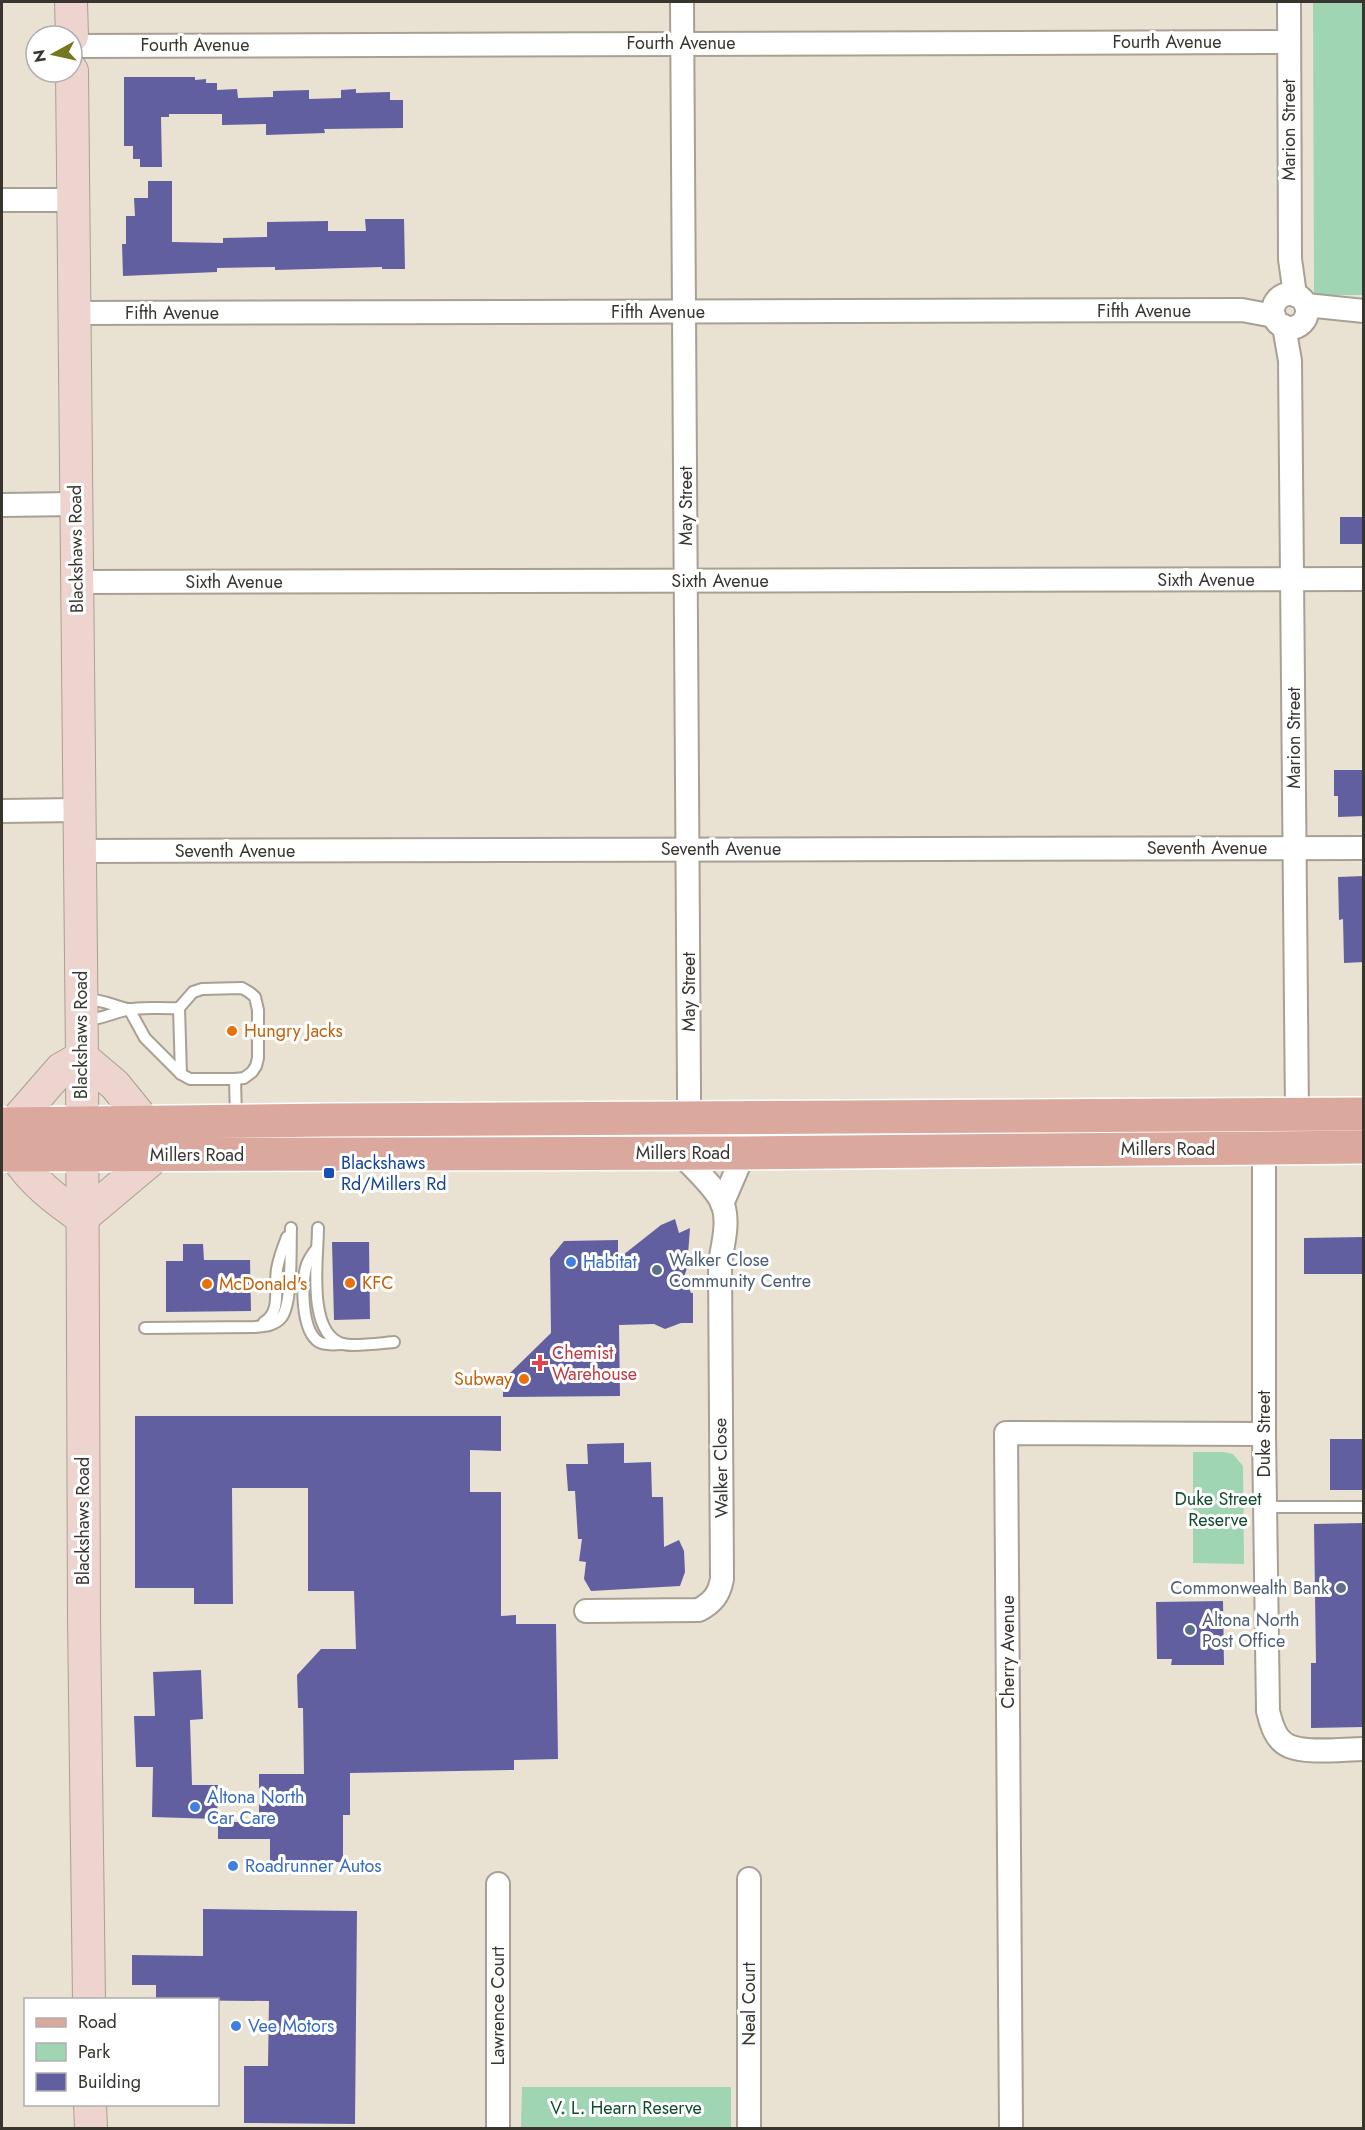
<svg xmlns="http://www.w3.org/2000/svg" width="1365" height="2130" font-family="Jost,sans-serif">
  <style>
    .green { fill: #a0d5b3 }
    .building { fill: #615fa0 }
    .lines { fill: none; stroke-linecap: round; stroke-linejoin: round }
    .lane-casing { stroke: #a7a093; stroke-width: 14 }
    .street-casing { stroke: #a7a093; stroke-width: 26 }
    .secondary-casing { stroke: #a7a093; stroke-width: 34 }
    .primary-casing { stroke: #fff; stroke-width: 36 }
    .lane { stroke: #fff; stroke-width: 10 }
    .street { stroke: #fff; stroke-width: 22 }
    .secondary { stroke: #edd4ce; stroke-width: 32 }
    .primary { stroke: #dba89d; stroke-width: 33 }
    .food-dot { fill: #e8710a; stroke: #fff; stroke-width: 2 }
    .transit-dot { fill: #1a4fb4; stroke: #fff; stroke-width: 2 }
    .shop-dot { fill: #3f7fe0; stroke: #fff; stroke-width: 2 }
    .service-dot { fill: #5c6f8a; stroke: #fff; stroke-width: 2 }
    .health-dot { fill: #e0444e; stroke: #fff; stroke-width: 2 }
    .labels { text-anchor: middle; stroke-width: 6; stroke-linejoin: round; paint-order: stroke }
    .street-label { font-size: 18px; fill: #38352f; stroke: #fff }
    .food-label { font-size: 18px; fill: #c56008; stroke: #fff; text-anchor: start }
    .transit-label { font-size: 18px; fill: #164399; stroke: #fff; text-anchor: start }
    .service-label { font-size: 18px; fill: #4e5e75; stroke: #fff; text-anchor: start }
    .shop-label { font-size: 18px; fill: #366cbe; stroke: #fff; text-anchor: start }
    .health-label { font-size: 18px; fill: #be3a42; stroke: #fff; text-anchor: start }
    .park-label { font-size: 18px; fill: #114c2e; stroke: #fff }
  </style>
  <rect width="100%" height="100%" fill="#e9e2d3"/>
  <g class="green">
    <path d="M1313,2H1363V295H1314Z"/>
    <path d="M1193,1452H1223L1233,1454L1243,1466L1244,1564L1193,1563Z"/>
    <path d="M522,2087H731V2128H521Z"/>
  </g>
  <g class="building">
    <path d="M124,77H195V80L206,79V83H217V90L237,89L238,98L273,97V91L309,90V99L341,98V90L356,89V93L390,92V100H403V128L324,129L325,133L266,135V124L222,125V114H169V117H161L162,167H140V159H133V146H124Z"/>
    <path d="M148,181H172V242L223,243V238L267,237V222L328,221V231H366L365,219H404L405,269H382V267L275,270V267L217,268V272L123,276L122,244H126V216H135L134,198H148Z"/>
    <rect x="1340" y="517" width="24" height="27"/>
    <path d="M1334,770H1364V816L1338,817V796H1334Z"/>
    <path d="M1364,876V962L1344,963L1343,919L1339,920L1338,877Z"/>
    <path d="M675,1219L679,1233L690,1228L687,1268L684,1277L691,1293H693V1323H681L665,1329L654,1324L619,1325L620,1396L503,1397V1380L551,1333L550,1258L564,1241L618,1240V1259L661,1225Z"/>
    <path d="M1364,1237V1274H1304V1238Z"/>
    <path d="M332,1242H369L370,1319L334,1320Z"/>
    <path d="M183,1244H203L204,1260H250L251,1311L166,1312V1261H183Z"/>
    <path d="M135,1416H501V1451L470,1450V1492H501V1616L516,1615V1624H556L558,1759L514,1760V1770L350,1773V1815H343V1862H270V1839H218V1822H259V1774H304L303,1708H298L297,1675L321,1649H356L354,1591H308V1488H232L233,1604H194V1588H135Z"/>
    <rect x="1330" y="1439" width="34" height="51"/>
    <path d="M624,1443V1463L651,1462L652,1497H663L664,1547L679,1540L684,1551L685,1572L680,1586L591,1591L584,1579L586,1562L579,1561L582,1539H578L575,1491H568L566,1464H588L587,1444Z"/>
    <path d="M1364,1523V1727L1311,1728V1663H1316L1314,1524Z"/>
    <path d="M1223,1601L1224,1665H1171L1172,1659H1157L1156,1602Z"/>
    <path d="M201,1670L203,1719L190,1720L192,1785H218L217,1819L152,1817L153,1767H136L134,1716H155L153,1672Z"/>
    <path d="M203,1909L357,1911L355,2124L244,2123V2066H268L269,2001L156,2000V1985H132V1955L203,1956Z"/>
  </g>
  <g class="lines">
    <defs>
      <g id="lane">
        <path d="M84,999C100,999 112,1005 127,1009"/>
        <path d="M129,1009L145,1038L181,1074L190,1079H235L244,1078L252,1072L256,1066L258,1058V1010L255,997L249,992L242,988L202,989L193,992L179,1008"/>
        <path d="M85,1020C99,1020 112,1013 126,1010C143,1006 162,1009 179,1008L181,1074"/>
        <path d="M235,1079L236,1118"/>
        <path d="M318,1228C318,1257 306,1334 343,1344C353,1347 382,1343 394,1342"/>
        <path d="M317,1248C313,1253 309,1259 307,1264C301,1282 301,1331 319,1342C326,1346 335,1344 343,1344"/>
        <path d="M264,1322C282,1312 274,1287 277,1269C279,1258 283,1247 287,1237"/>
        <path d="M145,1328L254,1327C264,1326 274,1326 281,1318C293,1304 290,1247 291,1228"/>
        <path d="M1265,1507H1364"/>
      </g>
      <g id="street">
        <path d="M1289,2L1290,259L1295,295"/>
        <path d="M72,46L1289,42"/>
        <path d="M2,200H73"/>
        <circle cx="1290" cy="311" r="17"/>
        <path d="M1306,305L1364,311"/>
        <path d="M74,313L1242,310L1274,316"/>
        <path d="M1284,326L1290,361L1297,1114"/>
        <path d="M2,505L76,504"/>
        <path d="M76,582L1364,579"/>
        <path d="M2,811L78,810"/>
        <path d="M79,851L1364,848"/>
        <path d="M1264,1148V1434L1268,1711C1271,1723 1275,1740 1289,1746C1306,1754 1344,1749 1364,1749"/>
        <path d="M722,1204L744,1153"/>
        <path d="M586,1611L699,1610C713,1602 719,1595 722,1579L720,1262C723,1244 729,1222 723,1205C717,1188 692,1167 680,1153L689,1119V1092L682,2"/>
        <path d="M498,2128V1884"/>
        <path d="M749,2128V1879"/>
        <path d="M1011,2128L1006,1433L1264,1434"/>
      </g>
      <g id="secondary">
        <path d="M71,2L72,36"/>
        <path d="M72,71L82,1057L84,1618L89,2000"/>
        <path d="M82,1057L115,1085L145,1122"/>
        <path d="M14,1123L61,1069L82,1057"/>
        <path d="M15,1155C32,1182 56,1200 82,1218"/>
        <path d="M82,1218L157,1155"/>
        <path d="M90,2104L91,2128"/>
      </g>
      <g id="primary">
        <path d="M2,1124L328,1120L1364,1114"/>
        <path d="M2,1155L744,1153L1364,1147"/>
      </g>
    </defs>
    <use href="#lane" class="lane-casing"/>
    <use href="#street" class="street-casing"/>
    <use href="#secondary" class="secondary-casing"/>
    <use href="#primary" class="primary-casing"/>
    <use href="#lane" class="lane"/>
    <use href="#street" class="street"/>
    <use href="#secondary" class="secondary"/>
    <use href="#primary" class="primary"/>
  </g>
  <g class="food-dot">
    <circle cx="232" cy="1031" r="6"/>
    <circle cx="350" cy="1283" r="6"/>
    <circle cx="207" cy="1284" r="6"/>
    <circle cx="524" cy="1379" r="6"/>
  </g>
  <rect class="transit-dot" x="323" y="1167" width="12" height="12" rx="3"/>
  <g class="shop-dot">
    <circle cx="571" cy="1262" r="6"/>
    <circle cx="195" cy="1807" r="6"/>
    <circle cx="233" cy="1866" r="6"/>
    <circle cx="236" cy="2026" r="6"/>
  </g>
  <g class="service-dot">
    <circle cx="657" cy="1270" r="6"/>
    <circle cx="1341" cy="1588" r="6"/>
    <circle cx="1190" cy="1630" r="6"/>
  </g>
  <path class="health-dot" d="M537 1354h6v6h6v6h-6v6h-6v-6h-6v-6h6z"/>
  <g class="labels">
    <g class="street-label">
      <text x="1167" y="48">Fourth Avenue</text>
      <text x="681" y="49">Fourth Avenue</text>
      <text x="195" y="51">Fourth Avenue</text>
      <text transform="translate(1289 130) rotate(-90)" y="6">Marion Street</text>
      <text x="1144" y="317">Fifth Avenue</text>
      <text x="658" y="318">Fifth Avenue</text>
      <text x="172" y="319">Fifth Avenue</text>
      <text transform="translate(686 506) rotate(-90)" y="6">May Street</text>
      <text transform="translate(76 549) rotate(-91)" y="6">Blackshaws Road</text>
      <text x="1206" y="586">Sixth Avenue</text>
      <text x="720" y="587">Sixth Avenue</text>
      <text x="234" y="588">Sixth Avenue</text>
      <text transform="translate(1294 738) rotate(-90)" y="6">Marion Street</text>
      <text x="1207" y="854">Seventh Avenue</text>
      <text x="721" y="855">Seventh Avenue</text>
      <text x="235" y="857">Seventh Avenue</text>
      <text transform="translate(689 992) rotate(-90)" y="6">May Street</text>
      <text transform="translate(81 1035) rotate(-90)" y="6">Blackshaws Road</text>
      <text x="1168" y="1155">Millers Road</text>
      <text x="683" y="1159">Millers Road</text>
      <text x="197" y="1161">Millers Road</text>
      <text transform="translate(1264 1434) rotate(-90)" y="6">Duke Street</text>
      <text transform="translate(721 1468) rotate(-91)" y="6">Walker Close</text>
      <text transform="translate(83 1521) rotate(-90)" y="6">Blackshaws Road</text>
      <text transform="translate(1008 1652) rotate(-90)" y="6">Cherry Avenue</text>
      <text transform="translate(749 2004) rotate(-90)" y="6">Neal Court</text>
      <text transform="translate(498 2006) rotate(-90)" y="6">Lawrence Court</text>
    </g>
    <g class="food-label">
      <text x="244" y="1037">Hungry Jacks</text>
      <text x="362" y="1289">KFC</text>
      <text x="219" y="1290">McDonald's</text>
      <text x="512" y="1385" text-anchor="end">Subway</text>
    </g>
    <g class="transit-label">
      <text x="341" y="1169">Blackshaws<tspan x="341" dy="21">Rd/Millers Rd</tspan></text>
    </g>
    <g class="service-label">
      <text x="669" y="1266">Walker Close<tspan x="669" dy="21">Community Centre</tspan></text>
      <text x="1329" y="1594" text-anchor="end">Commonwealth Bank</text>
      <text x="1202" y="1626">Altona North<tspan x="1202" dy="21">Post Office</tspan></text>
    </g>
    <g class="shop-label">
      <text x="583" y="1268">Habitat</text>
      <text x="207" y="1803">Altona North<tspan x="207" dy="21">Car Care</tspan></text>
      <text x="245" y="1872">Roadrunner Autos</text>
      <text x="248" y="2032">Vee Motors</text>
    </g>
    <g class="health-label">
      <text x="552" y="1359">Chemist<tspan x="552" dy="21">Warehouse</tspan></text>
    </g>
    <g class="park-label">
      <text x="1218" y="1505">Duke Street<tspan x="1218" dy="21">Reserve</tspan></text>
      <text x="626" y="2114">V. L. Hearn Reserve</text>
    </g>
  </g>
  <rect width="1365" height="2130" fill="none" stroke="#38352f" stroke-width="6"/>
  <rect x="24" y="1998" width="195" height="108" fill="#ffffff" stroke="#afaeac" stroke-width="1.5"/>
  <rect x="36" y="2018" width="30" height="9" fill="#dba89d" stroke="#afaeac" stroke-width="1.5"/>
  <text x="78" y="2028" font-size="18" fill="#38352f">Road</text>
  <rect x="36" y="2043" width="30" height="18" fill="#a0d5b3" stroke="#afaeac" stroke-width="1.5"/>
  <text x="78" y="2058" font-size="18" fill="#38352f">Park</text>
  <rect x="36" y="2073" width="30" height="18" fill="#615fa0" stroke="#afaeac" stroke-width="1.5"/>
  <text x="78" y="2088" font-size="18" fill="#38352f">Building</text>
  <g transform="translate(54 54) rotate(262)"><circle r="28" fill="#ffffff" stroke="#afaeac" stroke-width="1.5"/>
  <path d="M0-4.5L10 22L0 15L-10 22Z" fill="#737820"/>
  <text y="-9" font-size="16" font-weight="bold" text-anchor="middle" fill="#38352f">N</text>
  </g>
</svg>
